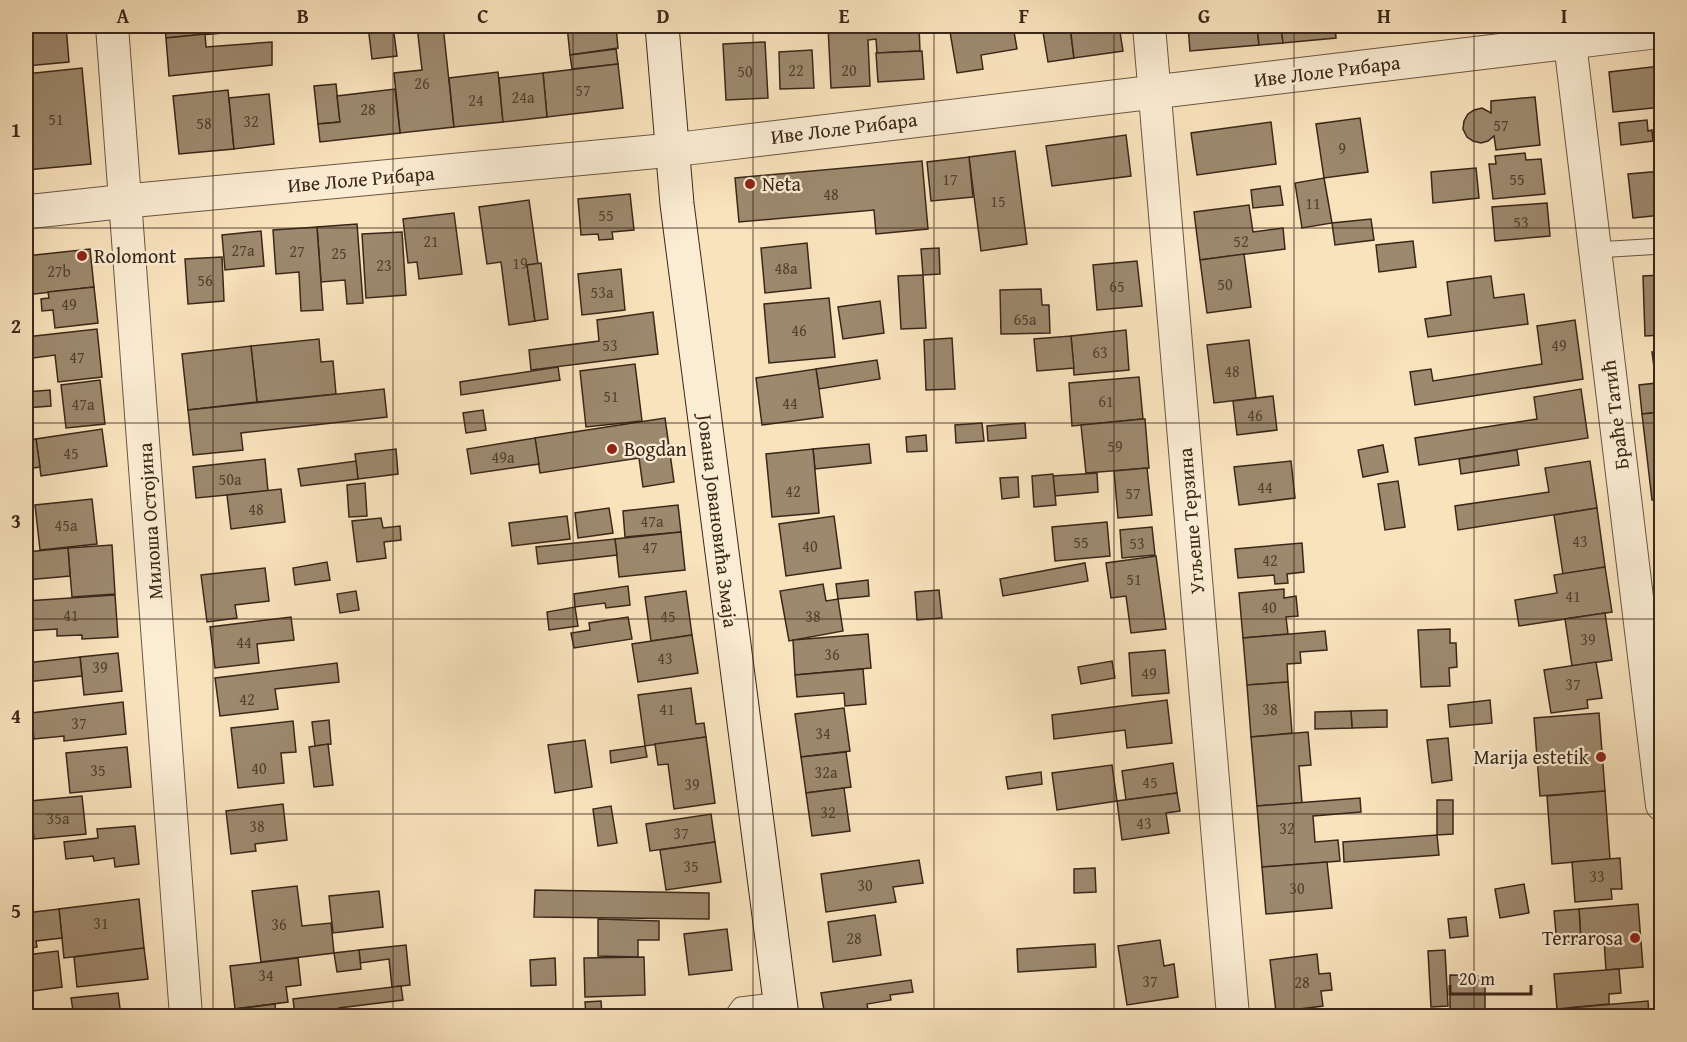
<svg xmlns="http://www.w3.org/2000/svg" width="1687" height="1042" font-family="'Gentium Book Plus',serif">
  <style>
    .building { fill: #9d896e; stroke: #3a2719; stroke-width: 1.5 }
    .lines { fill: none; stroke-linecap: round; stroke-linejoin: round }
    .service-casing { stroke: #6a5642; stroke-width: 17 }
    .minor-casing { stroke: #6a5642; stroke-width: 34 }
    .tertiary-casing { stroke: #6a5642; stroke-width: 35 }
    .secondary-casing { stroke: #3a2719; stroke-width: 35 }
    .service { stroke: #fbedd4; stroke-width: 15 }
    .minor { stroke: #fbedd4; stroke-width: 32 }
    .tertiary { stroke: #fbedd4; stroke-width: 33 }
    .secondary { stroke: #fbedd4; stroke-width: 33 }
    .grid { fill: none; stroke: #3a2719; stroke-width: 1.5; stroke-opacity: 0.55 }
    .poi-dot { fill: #8f2418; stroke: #fbedd4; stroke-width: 2 }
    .labels { text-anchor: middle; stroke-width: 4.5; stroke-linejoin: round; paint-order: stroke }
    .number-label { font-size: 16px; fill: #53402e }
    .street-label { font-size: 20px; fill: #3a2719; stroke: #fbedd4 }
    .poi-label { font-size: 20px; fill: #3a2719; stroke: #fbedd4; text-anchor: start }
    .neatline { fill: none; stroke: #3a2719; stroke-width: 2 }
    .grid-label { font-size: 20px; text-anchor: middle; font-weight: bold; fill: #3a2719 }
  </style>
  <rect width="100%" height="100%" fill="#f9e3bd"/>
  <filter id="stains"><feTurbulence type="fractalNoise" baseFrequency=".00333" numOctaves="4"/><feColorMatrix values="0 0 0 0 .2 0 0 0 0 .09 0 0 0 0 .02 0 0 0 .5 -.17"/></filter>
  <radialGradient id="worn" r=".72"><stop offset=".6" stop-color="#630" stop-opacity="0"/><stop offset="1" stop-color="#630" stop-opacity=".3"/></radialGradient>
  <g class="building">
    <path d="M26,26H66L69,62L26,66Z"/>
    <path d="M165,26H272V29L166,38Z"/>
    <path d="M368,26H393L397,56L372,59Z"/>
    <path d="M417,26H443L454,127L400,133L394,73L422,70Z"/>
    <path d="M567,26H616L618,48L570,55Z"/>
    <path d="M828,26H919L920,51L877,53L876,39L868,40L870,86L831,88Z"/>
    <path d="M949,26H1013L1017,49L981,55L983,69L957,73Z"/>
    <path d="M1042,26H1070L1074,58L1048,62Z"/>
    <path d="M1070,26H1119L1123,51L1074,58Z"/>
    <path d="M1188,26H1257L1259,45L1190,51Z"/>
    <path d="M1257,26H1281L1283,43L1259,45Z"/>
    <path d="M1281,26H1335L1336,38L1283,43Z"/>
    <path d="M1354,26H1397L1398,28L1355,33Z"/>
    <path d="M205,34L206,47L272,42V65L169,76L166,38Z"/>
    <path d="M765,42L768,98L726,100L723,44Z"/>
    <path d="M616,49L618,64L572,69L570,55Z"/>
    <path d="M812,50L814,88L780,89L779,52Z"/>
    <path d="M922,51L924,79L878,82L876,53Z"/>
    <path d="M618,64L623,108L547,117L543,73Z"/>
    <path d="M1660,66L1662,107L1613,112L1609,72Z"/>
    <path d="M82,68L91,164L26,170V74Z"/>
    <path d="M498,72L503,122L454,127L449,78Z"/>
    <path d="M543,73L547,117L503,122L499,78Z"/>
    <path d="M336,84L340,122L318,124L314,86Z"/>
    <path d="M395,89L400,133L320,142L318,124L340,122L337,96Z"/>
    <path d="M228,90L234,149L179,154L173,96Z"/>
    <path d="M269,94L274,144L234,149L229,98Z"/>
    <path d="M1535,97L1540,145L1496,150L1494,136L1488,141L1481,143L1473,141L1467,137L1463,129L1464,121L1468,114L1474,110L1482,108L1491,113V101Z"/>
    <path d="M1360,118L1368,172L1324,178L1316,124Z"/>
    <path d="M1647,120L1648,131L1652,130L1653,141L1621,145L1619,123Z"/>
    <path d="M1271,122L1276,164L1197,175L1191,133Z"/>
    <path d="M1126,135L1131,176L1052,186L1046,146Z"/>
    <path d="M1015,151L1027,244L981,251L969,157Z"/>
    <path d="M1525,153L1526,160L1541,159L1545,194L1493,199L1489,164H1496L1495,156Z"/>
    <path d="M969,157L973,197L931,201L927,162Z"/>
    <path d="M922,161L928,229L876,234L874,210L739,222L735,178Z"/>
    <path d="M1476,168L1479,198L1433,203L1431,172Z"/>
    <path d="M1662,171V215L1633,218L1628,174Z"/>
    <path d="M1324,178L1332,223L1302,228L1295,183Z"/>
    <path d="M1280,186L1283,205L1253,208L1251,190Z"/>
    <path d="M630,194L634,230L612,232L613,239L599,240L598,234L581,235L578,199Z"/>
    <path d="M529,200L538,264L527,265L535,321L509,325L501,262L487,264L479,207Z"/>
    <path d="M1547,203L1550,236L1495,241L1492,207Z"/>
    <path d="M1249,205L1253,232L1283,228L1285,249L1200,260L1194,212Z"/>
    <path d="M454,213L462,274L419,279L417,262L408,263L403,219Z"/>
    <path d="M1371,219L1374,240L1335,245L1332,223Z"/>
    <path d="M357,224L363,303L347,304L345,280L321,282L317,227Z"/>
    <path d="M317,227L323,310L301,311L299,272L276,274L273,230Z"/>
    <path d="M261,231L264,266L225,270L222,235Z"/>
    <path d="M402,232L406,295L366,298L362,234Z"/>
    <path d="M1413,241L1416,267L1379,272L1376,245Z"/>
    <path d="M807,243L811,288L765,293L761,248Z"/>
    <path d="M939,248L940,274L923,275L921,249Z"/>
    <path d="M90,249L94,287L26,295V256Z"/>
    <path d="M1244,254L1251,307L1207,313L1200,260Z"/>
    <path d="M222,257L224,301L188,304L185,259Z"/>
    <path d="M1137,261L1142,306L1097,310L1093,265Z"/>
    <path d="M541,263L548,319L535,321L527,265Z"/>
    <path d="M621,269L625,310L582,315L578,274Z"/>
    <path d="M923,275L926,328L901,329L898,276Z"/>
    <path d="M1662,275V335L1645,336L1643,276Z"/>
    <path d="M1491,276L1494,298L1524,294L1528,324L1428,337L1425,319L1451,315L1447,282Z"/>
    <path d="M94,287L98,323L55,328L53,310L42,311L41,299L49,298L48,292Z"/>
    <path d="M1041,289L1042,305H1049L1050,333L1001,334L1000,290Z"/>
    <path d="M829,298L835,357L769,363L764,304Z"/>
    <path d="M880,301L884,333L843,339L838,307Z"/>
    <path d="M653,312L658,354L531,370L529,350L599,341L597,320Z"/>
    <path d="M1575,320L1583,379L1415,405L1410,372L1431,369L1433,381L1542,364L1537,326Z"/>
    <path d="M97,329L102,377L58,382L55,355L26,359V337Z"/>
    <path d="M1126,330L1129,370L1074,375L1071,336Z"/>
    <path d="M1071,336L1074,368L1037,371L1034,339Z"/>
    <path d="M952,338L955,389L926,390L924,340Z"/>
    <path d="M319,339L321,362L333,361L336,394L257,402L251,346Z"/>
    <path d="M1249,340L1256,398L1214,403L1207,345Z"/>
    <path d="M251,346L257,402L188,410L182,354Z"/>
    <path d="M1662,351V412L1642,414L1639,385L1656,383L1652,352Z"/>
    <path d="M877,360L880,379L819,389L816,369Z"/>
    <path d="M635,364L642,421L586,427L580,371Z"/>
    <path d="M558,367L560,380L461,395L460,382Z"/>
    <path d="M816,369L823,417L762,425L756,378Z"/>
    <path d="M1139,377L1143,419L1072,426L1069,383Z"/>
    <path d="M100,380L105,424L66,428L61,385Z"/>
    <path d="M384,389L387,417L241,433L243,450L193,455L188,410Z"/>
    <path d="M1581,389L1588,438L1419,465L1415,438L1537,419L1534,397Z"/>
    <path d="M50,390L51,406L26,408V392Z"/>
    <path d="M1273,396L1277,430L1237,435L1233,401Z"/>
    <path d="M483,410L486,430L466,433L463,413Z"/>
    <path d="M1662,412V499L1652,500L1642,414Z"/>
    <path d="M665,418L674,482L643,487L639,458L540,473L535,438Z"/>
    <path d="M1143,419H1145L1149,468L1086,473L1081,425Z"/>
    <path d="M982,423L984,441L956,443L955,425Z"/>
    <path d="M1025,423L1026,438L988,441L987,426Z"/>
    <path d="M102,429L107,466L41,476L36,439Z"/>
    <path d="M926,435L927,451L907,452L906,437Z"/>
    <path d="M535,438L539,464L471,474L467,449Z"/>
    <path d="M36,439L40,467L26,469V441Z"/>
    <path d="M869,444L871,463L815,469L813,449Z"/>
    <path d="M1383,445L1388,472L1363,477L1358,450Z"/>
    <path d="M396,449L398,474L358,479L355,454Z"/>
    <path d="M813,449L819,513L772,517L766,454Z"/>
    <path d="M1517,450L1519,465L1461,474L1459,459Z"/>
    <path d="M265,459L268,491L196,498L193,467Z"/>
    <path d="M356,461L358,479L301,486L298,469Z"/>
    <path d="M1291,461L1295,498L1239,505L1234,467Z"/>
    <path d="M1590,461L1597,508L1458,530L1455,506L1549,492L1545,468Z"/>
    <path d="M1147,468L1152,515L1118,518L1114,471Z"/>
    <path d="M1097,473L1098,492L1055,496L1053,476Z"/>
    <path d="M1053,474L1056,505L1034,507L1032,476Z"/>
    <path d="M1018,477L1019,497L1002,499L1000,478Z"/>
    <path d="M1398,481L1405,527L1385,530L1378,484Z"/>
    <path d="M365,483L367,516L349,517L347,485Z"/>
    <path d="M281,489L285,522L231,529L227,495Z"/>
    <path d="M92,499L97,544L40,550L35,505Z"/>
    <path d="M678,505L681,532L625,537L623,511Z"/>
    <path d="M609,508L613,533L578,538L575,513Z"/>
    <path d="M1597,508L1605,567L1563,574L1554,515Z"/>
    <path d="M567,516L570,539L512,546L509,523Z"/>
    <path d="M834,516L841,568L786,576L779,524Z"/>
    <path d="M381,518L383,528L400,526L401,540L384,542L386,558L357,562L352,521Z"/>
    <path d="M1107,522L1110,556L1055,561L1052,527Z"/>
    <path d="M1152,527L1155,555L1122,558L1120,530Z"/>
    <path d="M681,532L685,570L619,577L615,539Z"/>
    <path d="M615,539L617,555L538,564L536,547Z"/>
    <path d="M1302,543L1304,572L1287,574L1288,583L1275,584L1274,575L1238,578L1235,549Z"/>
    <path d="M112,545L115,594L72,597L68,548Z"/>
    <path d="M68,548L70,576L26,580V552Z"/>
    <path d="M1156,556L1166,629L1131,633L1126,596L1111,598L1106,563Z"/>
    <path d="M327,562L330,580L295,585L293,568Z"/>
    <path d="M1085,563L1088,581L1003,596L1000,579Z"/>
    <path d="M1605,567L1612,612L1519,626L1515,600L1557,593L1554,575Z"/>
    <path d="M265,568L269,601L235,605L237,618L207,622L201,575Z"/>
    <path d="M868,580L869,596L838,599L836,584Z"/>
    <path d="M823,584L826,601L838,599L843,631L789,641L780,591Z"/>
    <path d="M628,586L630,605L606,608L605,603L575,607L574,594Z"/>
    <path d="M1284,589V598L1296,596L1298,616L1286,617L1288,634L1243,638L1239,593Z"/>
    <path d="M939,590L942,618L917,620L915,592Z"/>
    <path d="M356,591L359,610L340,613L337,594Z"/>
    <path d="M686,591L692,635L651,641L645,597Z"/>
    <path d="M115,595L118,637L82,639V635L57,636V629L26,631V601Z"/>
    <path d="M575,607L578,626L549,630L547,612Z"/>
    <path d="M1605,613L1612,660L1572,666L1565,619Z"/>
    <path d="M291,617L294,640L257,644L259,663L215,668L210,627Z"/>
    <path d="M628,617L632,639L574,648L571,633L590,630L589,623Z"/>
    <path d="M1450,629V643H1456L1457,667L1449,668L1450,686L1421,687L1418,630Z"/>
    <path d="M1325,631L1327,650L1300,652L1301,663L1287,664L1288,682L1247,685L1243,638Z"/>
    <path d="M868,634L871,668L795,675L793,640Z"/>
    <path d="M692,635L698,673L638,682L632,644Z"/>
    <path d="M1165,650L1169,693L1132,696L1129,653Z"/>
    <path d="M118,653L122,691L84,695L80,657Z"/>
    <path d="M80,657L82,676L26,682V663Z"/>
    <path d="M1112,661L1115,678L1081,684L1078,667Z"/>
    <path d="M1596,662L1602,698L1587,700L1588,708L1551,713L1544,670Z"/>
    <path d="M337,663L339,682L275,689L278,709L220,716L215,678Z"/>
    <path d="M863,669L866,704L845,706L844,693L797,697L795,675Z"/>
    <path d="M1288,682L1292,733L1251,737L1247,685Z"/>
    <path d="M691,688L696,724L704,723L706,737L645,746L638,695Z"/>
    <path d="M1167,700L1172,743L1127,748L1125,730L1054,739L1052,715Z"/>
    <path d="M1490,700L1492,723L1450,727L1448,705Z"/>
    <path d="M123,702L126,734L64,741V736L34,739L31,713Z"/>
    <path d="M844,708L850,751L801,757L795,714Z"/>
    <path d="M1387,710V727L1352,728L1351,711Z"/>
    <path d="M1351,711L1352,728L1315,729V712Z"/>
    <path d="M1599,713L1605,791L1540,796L1534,718Z"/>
    <path d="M329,720L331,744L315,746L312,722Z"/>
    <path d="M293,721L296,752L281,753L284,783L238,788L231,728Z"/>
    <path d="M1308,732L1311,765L1299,766L1302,803L1257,806L1251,737Z"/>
    <path d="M706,737L715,803L674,809L668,764L658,765L655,744Z"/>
    <path d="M1448,738L1452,780L1432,783L1427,740Z"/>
    <path d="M585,740L592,787L555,793L548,745Z"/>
    <path d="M328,744L333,785L314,787L309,747Z"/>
    <path d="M645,746L647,757L611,763L610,751Z"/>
    <path d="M127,747L131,787L70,793L66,753Z"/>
    <path d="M846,752L851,787L806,793L801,757Z"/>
    <path d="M1173,763L1177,793L1126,800L1122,771Z"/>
    <path d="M1112,765L1117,801L1057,810L1052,773Z"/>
    <path d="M1041,772L1042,784L1008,789L1006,777Z"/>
    <path d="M844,788L850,831L812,836L806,793Z"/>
    <path d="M1605,791L1610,859L1552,864L1547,796Z"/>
    <path d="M1177,793L1180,811L1166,813L1169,833L1122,840L1117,801Z"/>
    <path d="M82,796L86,834L34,839L30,801Z"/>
    <path d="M1360,798L1361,812L1313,816L1315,842L1338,840L1340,861L1262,867L1257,806Z"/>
    <path d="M1437,800H1453V834L1437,835Z"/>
    <path d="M283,804L287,840L255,844L256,851L231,854L226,811Z"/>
    <path d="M611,806L617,843L598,846L593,809Z"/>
    <path d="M711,814L715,842L650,851L646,824Z"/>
    <path d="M135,826L139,864L115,867L114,858L94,861L93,856L66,859L64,842L98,838L97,829Z"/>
    <path d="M1437,835L1439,855L1344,862L1343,842Z"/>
    <path d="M715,842L721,882L666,890L660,850Z"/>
    <path d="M1620,858L1622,889H1611L1612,899L1575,902L1572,862Z"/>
    <path d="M919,860L923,883L893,887L896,902L826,912L821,874Z"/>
    <path d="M1327,862L1332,908L1266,914L1262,867Z"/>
    <path d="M1095,868L1096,892L1074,893V869Z"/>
    <path d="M1524,884L1529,913L1500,918L1495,889Z"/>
    <path d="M297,886L302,926L331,923L334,953L261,962L252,891Z"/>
    <path d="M535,890L709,893V919L534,917Z"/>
    <path d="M379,891L383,927L333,933L329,896Z"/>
    <path d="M139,899L144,948L64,958L59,909Z"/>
    <path d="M1638,904L1643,967L1606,970L1604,940L1581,941L1579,909Z"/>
    <path d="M59,909L62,938L36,941L37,947L26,949V913Z"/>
    <path d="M1579,909L1581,941L1557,944L1554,911Z"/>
    <path d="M875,915L881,955L833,962L828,922Z"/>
    <path d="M1466,917L1468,936L1450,938L1448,919Z"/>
    <path d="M598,919L659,921V940H638V957L598,956Z"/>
    <path d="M727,929L732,970L689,975L684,934Z"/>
    <path d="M1160,940L1164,966L1174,964L1178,997L1127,1005L1118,946Z"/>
    <path d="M1095,944L1096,967L1018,972L1017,949Z"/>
    <path d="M406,945L410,985L392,987L389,959L360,963L359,950Z"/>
    <path d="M144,948L148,979L77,987L74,957Z"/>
    <path d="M359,950L361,969L337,972L334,953Z"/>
    <path d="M1445,950L1448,1006L1431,1007L1428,951Z"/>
    <path d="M58,951L62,987L26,992V955Z"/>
    <path d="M1317,954L1319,974L1330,973L1332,990L1321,991L1323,1006L1276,1012L1270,960Z"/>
    <path d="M644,957L645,995L585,997L584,958Z"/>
    <path d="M298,958L301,985L286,987L288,1002L235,1009L230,966Z"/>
    <path d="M555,958L556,985L531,986L530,960Z"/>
    <path d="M1619,969L1621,993L1609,994V1004L1557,1009L1554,974Z"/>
    <path d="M1450,975L1485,976V1009H1450Z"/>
    <path d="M911,980L913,992L890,995L891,1000L867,1004L869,1016H825L821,993Z"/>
    <path d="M401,986L403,1000L339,1008L340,1016H295L293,999Z"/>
    <path d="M118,993L121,1016H74L71,998Z"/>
    <path d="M601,1001L602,1016H586L585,1002Z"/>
    <path d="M1648,1001L1649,1016H1569V1008Z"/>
    <path d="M275,1004L276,1016H236L235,1009Z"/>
    <path d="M1198,1010L1199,1016H1155V1014Z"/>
  </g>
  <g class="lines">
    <defs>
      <g id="service">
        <path d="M1596,250L1662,246"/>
        <path d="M732,1016L740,1005L780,1000"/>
      </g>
      <g id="minor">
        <path d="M112,26L186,1016"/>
        <path d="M1149,26L1233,1016"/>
        <path d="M1568,26L1662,805"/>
      </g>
      <path id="tertiary" d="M26,212L127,201L672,150L1662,31"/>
      <path id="secondary" d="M662,26L677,204L782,1016"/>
    </defs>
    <use href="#service" class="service-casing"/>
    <use href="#minor" class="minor-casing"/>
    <use href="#tertiary" class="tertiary-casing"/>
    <use href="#secondary" class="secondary-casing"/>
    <use href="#service" class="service"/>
    <use href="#minor" class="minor"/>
    <use href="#tertiary" class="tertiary"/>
    <use href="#secondary" class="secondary"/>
  </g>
  <path class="grid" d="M213,26V1016M393,26V1016M573,26V1016M753,26V1016M934,26V1016M1114,26V1016M1294,26V1016M1474,26V1016M26,228H1662M26,423H1662M26,619H1662M26,814H1662"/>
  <g class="poi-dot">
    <circle cx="750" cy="184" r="6"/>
    <circle cx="82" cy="256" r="6"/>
    <circle cx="612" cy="449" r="6"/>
    <circle cx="1601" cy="757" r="6"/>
    <circle cx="1635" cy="938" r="6"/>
  </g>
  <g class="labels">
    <g class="number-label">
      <text x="796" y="76">22</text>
      <text x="849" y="76">20</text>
      <text x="745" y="77">50</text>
      <text x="422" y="89">26</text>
      <text x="583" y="96">57</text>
      <text x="523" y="103">24a</text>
      <text x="476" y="106">24</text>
      <text x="368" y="115">28</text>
      <text x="56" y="125">51</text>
      <text x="251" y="127">32</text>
      <text x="204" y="129">58</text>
      <text x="1501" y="131">57</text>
      <text x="1342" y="154">9</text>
      <text x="950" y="185">17</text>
      <text x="1517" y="185">55</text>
      <text x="831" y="200">48</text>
      <text x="998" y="207">15</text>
      <text x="1313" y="209">11</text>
      <text x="606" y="221">55</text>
      <text x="1521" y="228">53</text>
      <text x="431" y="247">21</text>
      <text x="1241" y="247">52</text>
      <text x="243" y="256">27a</text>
      <text x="297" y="257">27</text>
      <text x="339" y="259">25</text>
      <text x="520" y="269">19</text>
      <text x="384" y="271">23</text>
      <text x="786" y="274">48a</text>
      <text x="59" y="277">27b</text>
      <text x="205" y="286">56</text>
      <text x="1225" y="290">50</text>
      <text x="1117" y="292">65</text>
      <text x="602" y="298">53a</text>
      <text x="69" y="310">49</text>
      <text x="1025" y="325">65a</text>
      <text x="799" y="336">46</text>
      <text x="610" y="351">53</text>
      <text x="1559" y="351">49</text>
      <text x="1100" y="358">63</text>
      <text x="77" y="363">47</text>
      <text x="1232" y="377">48</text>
      <text x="611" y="402">51</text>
      <text x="1106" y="407">61</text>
      <text x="790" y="409">44</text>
      <text x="83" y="410">47a</text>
      <text x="1255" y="421">46</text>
      <text x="1115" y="452">59</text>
      <text x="71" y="459">45</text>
      <text x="503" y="463">49a</text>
      <text x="230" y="485">50a</text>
      <text x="1265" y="493">44</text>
      <text x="793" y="497">42</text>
      <text x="1133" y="499">57</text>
      <text x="256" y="515">48</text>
      <text x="652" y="527">47a</text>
      <text x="66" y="531">45a</text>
      <text x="1580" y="547">43</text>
      <text x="1081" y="548">55</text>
      <text x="1137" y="549">53</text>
      <text x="810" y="552">40</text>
      <text x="650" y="553">47</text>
      <text x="1270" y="566">42</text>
      <text x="1134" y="585">51</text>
      <text x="1573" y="602">41</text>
      <text x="1269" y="613">40</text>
      <text x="71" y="621">41</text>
      <text x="668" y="622">45</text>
      <text x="813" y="622">38</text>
      <text x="1588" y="645">39</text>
      <text x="244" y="648">44</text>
      <text x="832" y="660">36</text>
      <text x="665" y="664">43</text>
      <text x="100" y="673">39</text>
      <text x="1149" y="679">49</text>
      <text x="1573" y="690">37</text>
      <text x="247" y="705">42</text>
      <text x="667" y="715">41</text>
      <text x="1270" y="715">38</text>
      <text x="79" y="729">37</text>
      <text x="823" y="739">34</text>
      <text x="259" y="774">40</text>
      <text x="98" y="776">35</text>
      <text x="826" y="778">32a</text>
      <text x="1150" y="788">45</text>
      <text x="692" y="790">39</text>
      <text x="828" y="818">32</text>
      <text x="58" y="824">35a</text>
      <text x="1144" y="829">43</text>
      <text x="257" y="832">38</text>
      <text x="1287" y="834">32</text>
      <text x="681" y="839">37</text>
      <text x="691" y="872">35</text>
      <text x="1597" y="882">33</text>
      <text x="865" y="891">30</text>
      <text x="1297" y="894">30</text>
      <text x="101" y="929">31</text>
      <text x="279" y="930">36</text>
      <text x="854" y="944">28</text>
      <text x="266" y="981">34</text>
      <text x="1150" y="987">37</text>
      <text x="1302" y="988">28</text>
    </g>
    <g class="street-label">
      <text transform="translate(1327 71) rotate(-7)" y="7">Иве Лоле Рибара</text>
      <text transform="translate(844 128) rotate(-7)" y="7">Иве Лоле Рибара</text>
      <text transform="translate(361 179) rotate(-5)" y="7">Иве Лоле Рибара</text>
      <text transform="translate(1615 415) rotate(-97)" y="7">Браће Татић</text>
      <text transform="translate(150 521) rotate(-94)" y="7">Милоша Остојина</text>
      <text transform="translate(718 521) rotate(83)" y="7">Јована Јовановића Змаја</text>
      <text transform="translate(1191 521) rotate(-95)" y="7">Угљеше Терзина</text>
    </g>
    <g class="poi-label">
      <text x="762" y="191">Neta</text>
      <text x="94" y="263">Rolomont</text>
      <text x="624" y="456">Bogdan</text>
      <text x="1589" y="764" text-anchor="end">Marija estetik</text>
      <text x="1623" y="945" text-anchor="end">Terrarosa</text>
    </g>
  </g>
  <rect width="1687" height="1042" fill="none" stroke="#f9e3bd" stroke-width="66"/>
  <path d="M1450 985v9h81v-9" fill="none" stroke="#3a2719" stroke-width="3"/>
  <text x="1459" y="985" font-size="18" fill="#3a2719" stroke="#fbedd4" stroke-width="4.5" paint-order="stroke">20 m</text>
  <rect x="33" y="33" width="1621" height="976" class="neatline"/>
  <g class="grid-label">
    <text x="123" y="23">A</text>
    <text x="303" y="23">B</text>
    <text x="483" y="23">C</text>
    <text x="663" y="23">D</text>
    <text x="844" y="23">E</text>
    <text x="1024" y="23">F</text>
    <text x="1204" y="23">G</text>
    <text x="1384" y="23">H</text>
    <text x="1564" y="23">I</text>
    <text x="16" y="137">1</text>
    <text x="16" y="333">2</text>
    <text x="16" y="528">3</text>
    <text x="16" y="723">4</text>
    <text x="16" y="918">5</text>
  </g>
  <rect width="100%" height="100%" filter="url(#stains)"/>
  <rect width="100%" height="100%" fill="url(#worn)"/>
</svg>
